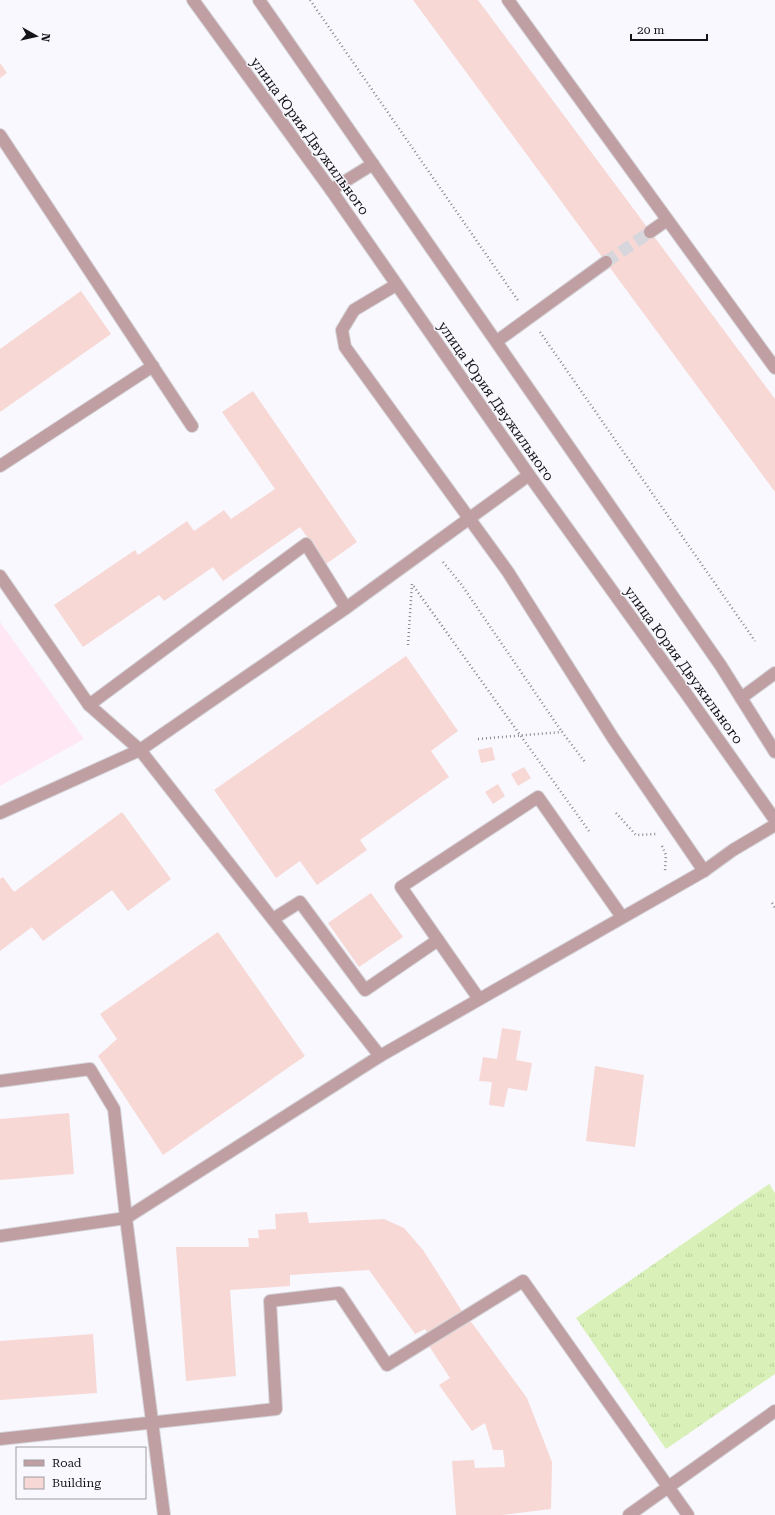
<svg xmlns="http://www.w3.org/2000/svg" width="775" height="1515" font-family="'Roboto Serif',serif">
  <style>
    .education { fill: #ffe7f4 }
    .grass { fill: url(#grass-tufts) }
    .building { fill: #f7d8d5 }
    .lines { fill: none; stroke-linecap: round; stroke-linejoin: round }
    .minor-tunnel { stroke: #d6d6dc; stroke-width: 12; stroke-dasharray: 12 6; stroke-linecap: butt }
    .minor-casing { stroke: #d4d4d9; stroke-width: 14 }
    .path { stroke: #88888d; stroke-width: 2.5; stroke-dasharray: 1 3; stroke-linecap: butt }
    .minor { stroke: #c09fa3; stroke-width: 12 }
    .labels { text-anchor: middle; stroke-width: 3; stroke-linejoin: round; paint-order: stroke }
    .street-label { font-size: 14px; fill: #151518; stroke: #f8f8fe }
  </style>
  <defs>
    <pattern id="grass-tufts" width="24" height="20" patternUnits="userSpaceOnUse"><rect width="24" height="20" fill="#d9f1b8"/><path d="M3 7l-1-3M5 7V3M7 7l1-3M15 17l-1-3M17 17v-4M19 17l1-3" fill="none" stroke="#b9ce9d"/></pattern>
  </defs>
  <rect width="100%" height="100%" fill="#f8f8fe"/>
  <path class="education" d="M0,622L84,739L0,786Z"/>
  <path class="grass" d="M769,1184L775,1193V1374L666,1449L576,1318Z"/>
  <g class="building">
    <path d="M413,0H478L775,399V492Z"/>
    <path d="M0,63L7,73L0,78Z"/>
    <path d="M81,291L111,334L0,412V349Z"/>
    <path d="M253,391L357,542L326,564L300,527L223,581L213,567L164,601L159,595L83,647L54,605L135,550L138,555L187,521L194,531L224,510L231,519L275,489L222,412Z"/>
    <path d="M406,656L458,731L431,751L449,777L360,840L367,850L317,885L300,861L276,878L214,790Z"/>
    <path d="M492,747L495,760L481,763L478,750Z"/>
    <path d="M524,767L531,778L518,786L511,774Z"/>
    <path d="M498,784L505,796L493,804L485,792Z"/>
    <path d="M122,812L171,879L128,911L112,890L43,941L32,927L0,951V879L3,877L14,892Z"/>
    <path d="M371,893L403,937L359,967L328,923Z"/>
    <path d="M218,932L305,1056L163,1155L98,1056L117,1039L100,1014Z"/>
    <path d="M502,1028L521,1031L516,1060L532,1063L527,1091L508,1088L504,1107L489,1105L492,1082L479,1081L483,1057L497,1059Z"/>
    <path d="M595,1066L644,1075L635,1147L586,1141Z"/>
    <path d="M69,1113L74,1174L0,1180V1119Z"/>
    <path d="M307,1212L309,1223L384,1219L404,1228L423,1250L467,1319H469L527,1398L552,1462L551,1509L502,1515H456L452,1461L474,1460L475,1468L505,1467L503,1450H493L485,1423L472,1431L439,1385L450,1378L429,1346L433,1343L425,1329L415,1334L369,1270L290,1275V1286L230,1290L236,1376L186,1381L176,1247H249L248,1238H259L258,1230L276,1229L275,1214Z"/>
    <path d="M93,1334L97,1393L0,1400V1341Z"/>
  </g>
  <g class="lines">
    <path class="minor-tunnel" d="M606,262L650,232"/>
    <defs>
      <g id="minor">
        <path d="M193,0L331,190L529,475L685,692L775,820"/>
        <path d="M259,0L721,666L775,752"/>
        <path d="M508,0L775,368"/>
        <path d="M0,135L192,426"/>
        <path d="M331,190L373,164"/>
        <path d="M650,232L667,220"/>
        <path d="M396,285L354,310L342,330L345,347L508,572L613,738L704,871"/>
        <path d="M497,341L606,262"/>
        <path d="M0,466L153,366"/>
        <path d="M0,576L89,705L140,750L380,1056"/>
        <path d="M741,698L775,673"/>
        <path d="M89,705L306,544L346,608"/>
        <path d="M0,813L140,750L346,608L529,475"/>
        <path d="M273,919L300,902L365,990L438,940"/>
        <path d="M479,999L401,887L538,797L622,917"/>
        <path d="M0,1081L90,1069L114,1109L126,1218L164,1515"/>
        <path d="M0,1236L126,1218L380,1056L704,871L733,850L775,825"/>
        <path d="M0,1439L276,1409L270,1301L339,1293L387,1365L523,1281L688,1515"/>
        <path d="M629,1515L775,1411"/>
      </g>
    </defs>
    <use href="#minor" class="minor-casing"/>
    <g class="path">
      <path d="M310,0L519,302"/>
      <path d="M540,332L755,641"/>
      <path d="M443,562L461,584L562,732"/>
      <path d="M408,645L412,584L589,831"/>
      <path d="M478,739L562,732L585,762"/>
      <path d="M616,813L636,835L656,834"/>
      <path d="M662,846L666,855L665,871"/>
      <path d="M772,903L775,908"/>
    </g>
    <use href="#minor" class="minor"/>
  </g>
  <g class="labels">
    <g class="street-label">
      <text transform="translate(310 136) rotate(54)" y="5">улица Юрия Двужильного</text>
      <text transform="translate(496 401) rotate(55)" y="5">улица Юрия Двужильного</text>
      <text transform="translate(684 665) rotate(54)" y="5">улица Юрия Двужильного</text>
    </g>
  </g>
  <rect x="16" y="1447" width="130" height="52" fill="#f8f8fe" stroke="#9d9da2"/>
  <rect x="24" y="1460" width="20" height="6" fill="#c09fa3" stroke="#9d9da2"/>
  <text x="52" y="1467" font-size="12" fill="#151518">Road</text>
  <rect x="24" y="1477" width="20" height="12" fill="#f7d8d5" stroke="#9d9da2"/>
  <text x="52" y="1487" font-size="12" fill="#151518">Building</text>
  <g transform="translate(36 36) rotate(98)" stroke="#f8f8fe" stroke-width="3" paint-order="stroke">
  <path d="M0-3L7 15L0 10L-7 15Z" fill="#151518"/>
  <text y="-6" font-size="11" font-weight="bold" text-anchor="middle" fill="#151518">N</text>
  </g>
  <path d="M631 34v6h76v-6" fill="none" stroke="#151518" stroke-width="2"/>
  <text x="637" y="34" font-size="12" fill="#151518" stroke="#f8f8fe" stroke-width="3" paint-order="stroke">20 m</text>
</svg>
